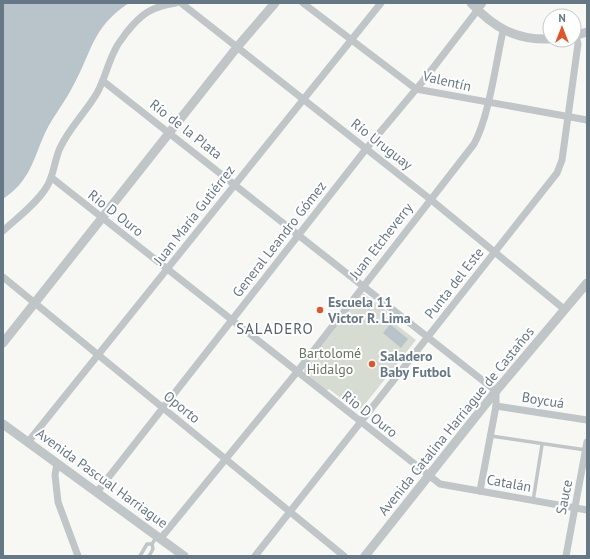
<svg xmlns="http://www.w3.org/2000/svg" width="590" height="559" font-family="'PT Sans',sans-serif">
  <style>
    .green { fill: #d7dcd3 }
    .water { fill: #b8c4c9 }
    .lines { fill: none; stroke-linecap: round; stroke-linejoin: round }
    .service { stroke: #c0c5c8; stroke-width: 3.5 }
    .minor { stroke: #c0c5c8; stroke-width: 7 }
    .tertiary { stroke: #c0c5c8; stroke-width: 9 }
    .poi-dot { fill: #e25429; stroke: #fff; stroke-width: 1.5 }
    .labels { text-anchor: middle; stroke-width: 4; stroke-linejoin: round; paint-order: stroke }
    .street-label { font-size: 14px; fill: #667785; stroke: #fff }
    .poi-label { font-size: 14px; font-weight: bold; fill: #667785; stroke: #fff; text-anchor: start }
    .park-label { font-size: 14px; fill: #667761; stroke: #fff }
    .neighbourhood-label { font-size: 15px; letter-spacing: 1px; fill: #54606a; stroke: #fff }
  </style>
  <rect width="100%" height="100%" fill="#f7f7f4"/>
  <path class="green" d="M363,293L388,312L385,316L416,340L362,408L356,410L329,389L326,391L304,374V369Z"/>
  <g class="water">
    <path d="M3,3H129C92,27 92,52 73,86C65,102 53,116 45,133C33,160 30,181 3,199Z"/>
    <path d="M390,324L408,339L401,348L383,333Z"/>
  </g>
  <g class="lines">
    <g class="service">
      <path d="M491,436L586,450"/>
      <path d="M533,501L542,445"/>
      <path d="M140,556L147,544H152"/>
      <path d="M149,556L153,549L152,544L157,536"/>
    </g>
    <g class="minor">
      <path d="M181,3L430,199L564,309"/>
      <path d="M303,3L416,89L587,120"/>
      <path d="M103,81L496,391V406L480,491"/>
      <path d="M52,178L440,484L587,510"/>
      <path d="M3,231C17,218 35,205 46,188C54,176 54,161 60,148C69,128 86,112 97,93C105,79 108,62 116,48C118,43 123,38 126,33C142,13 151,7 176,3"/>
      <path d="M3,277L344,556"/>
      <path d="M496,406L587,420"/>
      <path d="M28,442L381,3"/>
      <path d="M57,463L55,475L58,502L78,556"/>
      <path d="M97,492L366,149L423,81L483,3"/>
      <path d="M161,538L297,372L474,144C489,117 496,62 503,31"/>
      <path d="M255,556L557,173L562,160L578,44L576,36"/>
      <path d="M566,556L587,442"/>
    </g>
    <g class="tertiary">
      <path d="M471,3C494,28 516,40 550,39"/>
      <path d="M574,36L587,32"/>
      <path d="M3,343L238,46L275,3"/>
      <path d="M3,424L184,556"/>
      <path d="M365,556L496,391L587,283"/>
    </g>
  </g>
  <g class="poi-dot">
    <circle cx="320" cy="310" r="4"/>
    <circle cx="372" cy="364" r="4"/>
  </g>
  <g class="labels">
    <g class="street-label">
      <text transform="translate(447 81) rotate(13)" y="5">Valentín</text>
      <text transform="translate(186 129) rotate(38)" y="5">Río de la Plata</text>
      <text transform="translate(382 144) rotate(38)" y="5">Río Uruguay</text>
      <text transform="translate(116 213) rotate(38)" y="5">Rio D Ouro</text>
      <text transform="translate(194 215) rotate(-52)" y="5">Juan María Gutiérrez</text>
      <text transform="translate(279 239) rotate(-52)" y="5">General Leandro Gómez</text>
      <text transform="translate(381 241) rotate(-52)" y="5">Juan Etcheverry</text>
      <text transform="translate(454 283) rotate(-52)" y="5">Punta del Este</text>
      <text transform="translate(543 400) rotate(9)" y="5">Boycuá</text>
      <text transform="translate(182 407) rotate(39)" y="5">Oporto</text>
      <text transform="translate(370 414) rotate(38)" y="5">Rio D Ouro</text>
      <text transform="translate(456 421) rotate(-51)" y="5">Avenida Catalina Harriague de Castaños</text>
      <text transform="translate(102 478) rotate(36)" y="5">Avenida Pascual Harriague</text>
      <text transform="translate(509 483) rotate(10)" y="5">Catalán</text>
      <text transform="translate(564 497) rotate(-79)" y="5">Sauce</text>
    </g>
    <g class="poi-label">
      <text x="328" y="307">Escuela 11<tspan x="328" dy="16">Victor R. Lima</tspan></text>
      <text x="380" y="361">Saladero<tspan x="380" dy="16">Baby Futbol</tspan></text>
    </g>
    <g class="park-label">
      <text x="330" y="358">Bartolomé<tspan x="330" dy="16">Hidalgo</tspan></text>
    </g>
    <g class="neighbourhood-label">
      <text x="275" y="334">SALADERO</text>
    </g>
  </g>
  <rect width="590" height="559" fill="none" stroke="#667785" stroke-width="8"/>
  <g transform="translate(562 28)"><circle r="19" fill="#ffffff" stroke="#c2c9ce"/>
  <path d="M0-3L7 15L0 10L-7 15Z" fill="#e25429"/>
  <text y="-6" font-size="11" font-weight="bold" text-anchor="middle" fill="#667785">N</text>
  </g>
</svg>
